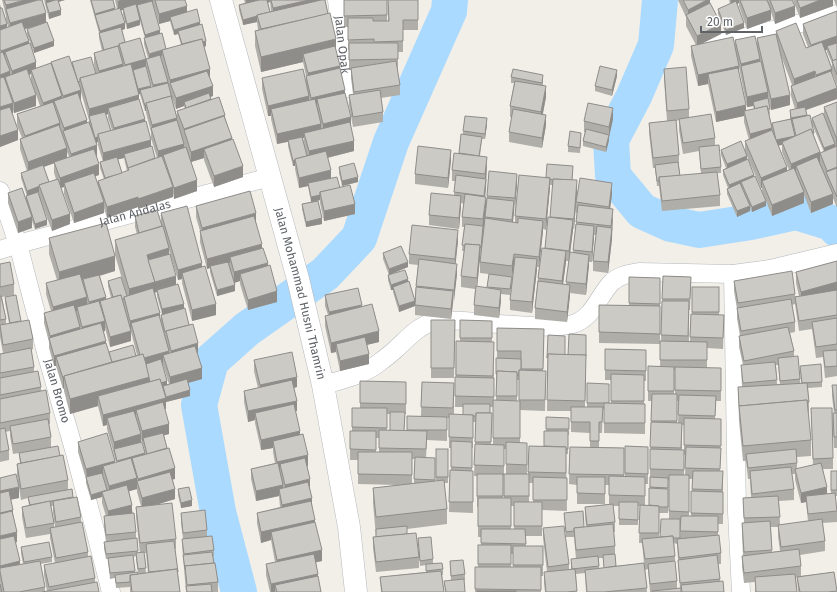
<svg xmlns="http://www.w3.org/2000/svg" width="837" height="592" font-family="'Fira Sans',sans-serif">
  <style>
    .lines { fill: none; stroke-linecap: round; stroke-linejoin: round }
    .river { stroke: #aadaff; stroke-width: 36 }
    .minor-casing { stroke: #b5b8bc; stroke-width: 19 }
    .tertiary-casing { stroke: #b5b8bc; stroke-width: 23 }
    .minor { stroke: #fff; stroke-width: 18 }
    .tertiary { stroke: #fff; stroke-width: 22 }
    .wall { fill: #afaea9; fill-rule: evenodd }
    .shaded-wall { fill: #8f8d8a }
    .building { fill: #cccac5; stroke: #8f8d8a }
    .labels { text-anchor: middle; stroke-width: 4; stroke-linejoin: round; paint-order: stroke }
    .street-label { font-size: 12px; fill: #5f6368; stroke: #fff }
  </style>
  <rect width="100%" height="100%" fill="#f1efe8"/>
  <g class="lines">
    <g class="river">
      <path d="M660,0L656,45L634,96L611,140L613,176L642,211L671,224L699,230L751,222L796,212L832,223L837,229"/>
      <path d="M239,592L218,512L199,405L211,361L247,329L325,274L359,238L391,142L449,11L450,0"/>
    </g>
    <defs>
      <g id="minor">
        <path id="s1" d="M337,0L347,88"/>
        <path d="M709,46L837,14"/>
        <path id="s2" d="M0,191L18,244L47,356L75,453L111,592"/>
        <path id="s3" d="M0,250L18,244L270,177"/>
        <path d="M733,274L737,512L741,592"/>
        <path d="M323,385C341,380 360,376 376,365C384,359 391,354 397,348C408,338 419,325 434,322C448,319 463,321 476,322C495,324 513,325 531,326C544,327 560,328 573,324C593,318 598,297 611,283C619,275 629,274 639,272L733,274L770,269L837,253"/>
      </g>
      <g id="tertiary">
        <path id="s4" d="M221,0L298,279L323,385L349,527L356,592"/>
      </g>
    </defs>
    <use href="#minor" class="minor-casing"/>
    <use href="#tertiary" class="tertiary-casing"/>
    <use href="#minor" class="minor"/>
    <use href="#tertiary" class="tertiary"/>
  </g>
  <g class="wall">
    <path d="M2,0H4L46,23L54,46L34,53L27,34V29L40,25L25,29L36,68L51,65V62L72,65V62L96,74L94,64V53L102,51L99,38V33L90,0H113L115,9H117L115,0H185L187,12L200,24L206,46L204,47L210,79L213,96L210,97L211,99L225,117L243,177L214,187L204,160V158L191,162L197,191L174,199L173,193V197L138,209V207L107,218L104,208V213L74,223L64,194V187L61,188L70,224L52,231L39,196V192L37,193L47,225L35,229L32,221V228L18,233L8,203V193L26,198L27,196L21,178V173L27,171L20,149V139L22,138L17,125V114L40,106L31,80V74L29,75L36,106L14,113L13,110V113L12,114L18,140L0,147V4L7,27H8L6,19V16ZM152,2H153V4L159,24L170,21L174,35L178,34L181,45L166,49L160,34ZM121,10H123V14L127,29L140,25V21L145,38H144V44L148,58L146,59V65L152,87H151L146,66L125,42L122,30L125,29ZM81,92L89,120V122H87L80,101ZM139,94H140L145,111H146V113L151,132V138L157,158H155L151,146L139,99ZM172,98L176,109L184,106L185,109L177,111V117ZM108,114V118L112,130L111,131L106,115ZM98,142V145L103,162H100V168L104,179L98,181V185L95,176L99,175L96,156H97L96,143ZM67,152L69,157L67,158ZM124,158L127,171L122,173L118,159ZM54,163V173L56,179L49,182L44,167Z"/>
    <path d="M44,0H65L58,2L61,15L49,19Z"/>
    <path d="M244,0H325L345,95L354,151L328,158L331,178L340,188L355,214L324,221L320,203V200L318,201L322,224L306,227L302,209V204L311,202L308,186L299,188L295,169V166H293L288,146V142L277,144L271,119V116H268L262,89V78L306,82V76L303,62L261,72L255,46V31L258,30L257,22L243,25L239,10V5L245,3ZM270,2L271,11L270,12L268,3ZM303,138H304V143L307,156Z"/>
    <path d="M344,0H387V21H388V0L418,20V30H403V52H398V70H397L400,85V95L381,98L383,112V122L353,127L349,105V95L353,94L351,78V70H349V50H348V27H344Z"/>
    <path d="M678,0H710V3L721,34L703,43L735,48V40L757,46V38L776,34V31L806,48L808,47L803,34V24L837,11V86L832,72L837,99L806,110L807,116L812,123V118L824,116V107L837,102V208L833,198V204L811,213L804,195V203L772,216L762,191V188H761L747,156V160L766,206L752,212L750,208V211L737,217L727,194V189L728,188L723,175V170L726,168L721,155V150L745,152V141L749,140L744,122V116L716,122L708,84L698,86L691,56V46L696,45L686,26V17ZM825,50H827V52L832,63V68ZM780,53L792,85L791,86V96L795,109L790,110V119L772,123V126L769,115L770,114L768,97L771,110L790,105ZM739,67L747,107L753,106L754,109L746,111L739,73ZM812,124L824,152L820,153L814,136ZM778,145H782V152L789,170L787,171Z"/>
    <path d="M729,0H792L795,16L775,24L771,12V20L747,29L739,6V3L737,4L744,28L726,35L718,14V9L730,4Z"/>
    <path d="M793,0H833V6L800,18Z"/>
    <path d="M834,0H837V8Z"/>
    <path d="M664,69L689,109V118L715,138V145L721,167V173H717L720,195V206L662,211L659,186H657L655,168H653L649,133V123L667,121L664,79ZM679,120V130L683,154L699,151L701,174L680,176L679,166V155L676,121Z"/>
    <path d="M617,76L612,96L595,91V86Z"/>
    <path d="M511,77L543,80V86L546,97L543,114L546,125L542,148L509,142V132L512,117H510V106L514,83H511Z"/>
    <path d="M613,119L609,137V140L606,152L583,146V141L585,132H584V121Z"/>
    <path d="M487,124L485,139H482L480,156L487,167L486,180L485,197L486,207L477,287L487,288L489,274L512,282L510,295L501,294V300L499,318L474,315V305L475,289L461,287V276L464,251H462L464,227H462V217L464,204L461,203L459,229L429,225V215L454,195L455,181H452V170L459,153L463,135V131Z"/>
    <path d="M581,138L580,153L568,152V146Z"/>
    <path d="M451,160L448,188L415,184V174Z"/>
    <path d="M339,167L358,182L342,186L339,173Z"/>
    <path d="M573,172L572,180L577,191L574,229H573L570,253H573L577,213H576V202L612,194L610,209L613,220L612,231V239L608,273L593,271V261L596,235H594L592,262H589L586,295L570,293L567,322L535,319V308L539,267H537L532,313L510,310V300L514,264L512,277L480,273V262L485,219L487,196L517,184L513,222H515V216L546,177ZM550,185H553L550,218L548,217L545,249L539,267L543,229L546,230ZM566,261H569L566,285L563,284Z"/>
    <path d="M196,206L256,223L262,248L268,266L277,302L248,310L240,284V281L234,283L235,291L217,296L210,272V268L207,269L200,242V231L196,217Z"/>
    <path d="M161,213L202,267L216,315L192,321L182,283V279L178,280L169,250V254L176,285L198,354H197L202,379L188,383L190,396L166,402V400V409H164L169,434L164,435L175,479H173L175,499L156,505L176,539V549H175L180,592H130V587L116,588L115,578L110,579L108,559H106L104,548V542H106L104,527V516H106L102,503V497L91,500L86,483V479L78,452V442L115,463L116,462L107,429V425L103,426L98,406L70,414L64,391V388L63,389L56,366H54L49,348V342L44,323V313L51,311L46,294V283L57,280L49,254V238L115,271L100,276L106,299L111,298L108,286V281L127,296L115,255V240L137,234L135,227V216L161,223ZM155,292H157V296L162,314L161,315V320ZM105,328L110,347L131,341V332L137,355L109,352V355L103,332L105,331ZM162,363H163V365L169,384H167ZM141,439L142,442L143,441V444L146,454L141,442ZM137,485V492L141,506L136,507V517L140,553H138L136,539V532L129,491L137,489ZM144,553H146L148,573H146ZM136,556V559L138,574L135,573L133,557Z"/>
    <path d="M458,241L455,264L457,274L451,319L415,315V306L399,312L393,292V290H391L388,280V275H389L383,259V253L408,267L390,274L408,282L415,300L416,286L418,265L409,264V254Z"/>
    <path d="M837,261V376L825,378L823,357L816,358L812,329L799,331L795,304L792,305L795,322V332L790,333L794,351V357L800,379V383H801L800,366L822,382V387L808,388L809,402V413H808L811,440V456L797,457V469L813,465L811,408L833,458V469H823L827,494L831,493V471H837V496H835L837,511V522L822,523L825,541V551L800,555L801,566V576L834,572L837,592H798L797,577L796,578L797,592H755V582L744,583L742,566V556H743L742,533V523H744L743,498L751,497L750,479H748L746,461H743L739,421L738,387H742L741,365H743L739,347V336H740L737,318V309L734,291V281L795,294V296H799L796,283V272ZM776,365H778L780,384H777ZM792,474H795V480L801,503L806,502L808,521L780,525L779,501L794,500V489ZM771,527H778V536L780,551L772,552Z"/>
    <path d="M0,264L14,284V295L2,297L6,319V324L9,323L5,302V297L33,339V349L31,350L34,367V371L41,387V391L50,413V424H49L51,437V447L60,456L68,480V490L72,489L73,498L81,517V522L88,552V556L95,578V582L99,592H2L0,582V478L19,498L11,499L17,542L15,543L20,565L23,564L21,553V547L52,557V562L40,564L45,587V592L47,591L44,575V565L55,563L50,538V534L26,538L22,517V507L29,505L28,498L21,500L17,475V464H20L19,453L13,454L10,436V431L5,432L9,450V460L0,462V354L3,353L0,337ZM51,506H53V512L55,527H54V523Z"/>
    <path d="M663,276L691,277L690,310H689V342H690L691,314H692V312L719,287V315H724L723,349L707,348V368H721V401H716L715,419H721L720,471H723V524H718V535L721,553V564H718L720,581L724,592H650L648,569L645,570L647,592H586L585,573L576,574L577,592H545L544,583V572H547L543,538V528L569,564V570L571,569V559H576L574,537H566L564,513L584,527H586L585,517V507L609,504V485H605V504H577V485L569,484L570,447H590V433L571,432V411H547L548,335L565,355H568L586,335L585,407H587V383L609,403H611V380H605V349L646,350V381H644V404H645V434L604,433V409H603L602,433H599V447L624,448V476H625V446L648,447V484H645V505H649L650,477L651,422L652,401H648V366H660L661,342ZM674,370H675V394H674ZM677,401H679L678,423H677ZM682,425H684V450H682ZM684,455H686L685,475H684ZM689,479H692V491H691V516H689ZM668,480H669V519L660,537H659V513H668ZM613,506H619V525H638V506H640L639,543H642L644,563L616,566L615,557V546L614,532H615V522ZM680,522H681L680,539ZM674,543L677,544L680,588L677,589V581L675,566V556ZM599,558H603L604,568H599Z"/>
    <path d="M660,278V344L599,343V305H629V303Z"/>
    <path d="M325,295L362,307L379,342L366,345L369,364L340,371L336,352L331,353L325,326V316L328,315L325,306Z"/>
    <path d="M431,320H455L454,378H431Z"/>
    <path d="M460,320L492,321V342L494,378V400H496V374L497,358V328L544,329L543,371H546L545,411L520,410V443H527V474H528L529,446H544L546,431V417L569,418V435H568V454H566L567,511L542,510V536H525L526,546H543V576H541V592H475V567H478V545H481V537H478V507H477V476H474L476,422H473V448H472V471H473V513L449,512L450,470H451V448H449V418H447V441L427,440L426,458H435V481H436V449H448V483H444L447,509V524L407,529V534L419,557V568L376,572L373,548V537H376L373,503V488L398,485L358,484V460H350V431H352V408H360V381L406,382V414H405L404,431H407V416H421L422,382L454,383V415H463V407H455L456,341H460ZM517,380H519V401H517ZM490,407H493V444H491ZM387,414H390V431L387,430ZM376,438H379V452H376ZM504,449H506V474H504V498H503V476H504ZM412,459H415L414,483L412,484ZM529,483H533V502H529ZM511,506H514V529H511ZM511,554H513V567H511Z"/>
    <path d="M254,360L297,387L294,388L297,411H295L300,435L308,466H307L312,508L322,561L316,562L318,579L321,592H270L266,575V564L275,562L271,540L261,543L257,523V513L280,507L279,496L256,501L251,479V469L275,463L273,452V448L261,450L255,423V420L248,422L244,402V391L258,388L254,371Z"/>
    <path d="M832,385H837V448H834L833,424V413H834L832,396Z"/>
    <path d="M178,489L192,506L181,508L178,495Z"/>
    <path d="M181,513L207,530V537L214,550V556H213L214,563L218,582V592H186L182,545V539H183L181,523Z"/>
    <path d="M418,538L433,559V563L443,569V575H442L444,592H381L380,577L426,572V565L420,566Z"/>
    <path d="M450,561L465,574V580H464L465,592H445L444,581H451Z"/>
  </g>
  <g class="shaded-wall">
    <path d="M25,0H42L6,9V16V5Z"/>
    <path d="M46,0H65L47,5L46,3V5Z"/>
    <path d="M121,0H153V2L123,10V8V10L118,11V1Z"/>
    <path d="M246,0H270V2L246,8Z"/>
    <path d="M309,0H325L273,19V8Z"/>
    <path d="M707,0H710V9L688,18V10Z"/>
    <path d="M731,0H739V3L731,6Z"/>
    <path d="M820,0H833V6L800,18V8Z"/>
    <path d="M187,6V17H170V21L159,24V14Z"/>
    <path d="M795,6V16L775,24V13Z"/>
    <path d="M115,8V13L95,15V19V14Z"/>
    <path d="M61,10V15L49,19V13Z"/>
    <path d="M771,10V20L747,29V18Z"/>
    <path d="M46,13V23L10,33V23Z"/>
    <path d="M257,16V22L243,25V20Z"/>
    <path d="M140,20V25L127,29V24Z"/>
    <path d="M200,22V28L178,31V34L174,35V30Z"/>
    <path d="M125,23V29L100,36V31Z"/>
    <path d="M744,23V28L726,35V30Z"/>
    <path d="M7,24V34L0,37V26Z"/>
    <path d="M721,24V34L697,46V36Z"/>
    <path d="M160,30V36L145,40V35Z"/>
    <path d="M837,36V46H827V50L811,56V45Z"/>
    <path d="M336,39V54H303V62L261,72V57Z"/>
    <path d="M29,41V52H5V60L1,61V51Z"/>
    <path d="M54,41V46L34,53V48Z"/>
    <path d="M206,41V46L183,53V47Z"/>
    <path d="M162,50V56L149,59V54Z"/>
    <path d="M146,59V69L133,70V73L125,75V65Z"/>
    <path d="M760,59V70L741,66V64Z"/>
    <path d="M36,62V73L31,70V74L12,81V71Z"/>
    <path d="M123,64V75L99,82V71Z"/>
    <path d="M340,66V77L308,84V73Z"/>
    <path d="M739,66V77L708,74V84L698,86V75Z"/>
    <path d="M210,69V80L170,83V91V80Z"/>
    <path d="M832,69V80L816,86V75Z"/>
    <path d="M617,70V76L612,96V90Z"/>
    <path d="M10,71V82L5,77V83L0,85V75Z"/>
    <path d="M815,71V81L794,89V79Z"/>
    <path d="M168,82V87L153,91V85Z"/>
    <path d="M151,86V91L140,90V94H138V89Z"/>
    <path d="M213,86V96L185,105L184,102V106L176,109V98Z"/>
    <path d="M546,86V97L541,122V112Z"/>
    <path d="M837,88V99L797,113V103Z"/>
    <path d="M81,90V101L63,107V96Z"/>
    <path d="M345,90V100L317,99V107L311,109V98Z"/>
    <path d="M768,92V103L753,102V106L747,107V97Z"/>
    <path d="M36,95V106L14,113V103Z"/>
    <path d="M139,95V106L108,108V114L90,120L89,117V109Z"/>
    <path d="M790,95V105L771,110V99Z"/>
    <path d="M62,96V107L54,101V109L43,114V103Z"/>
    <path d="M309,96V107L271,109V116H268V106Z"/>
    <path d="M13,103V113L0,118V107Z"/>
    <path d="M146,105V111H145V106Z"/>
    <path d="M746,105V116L744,111V116L716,122V112Z"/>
    <path d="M613,108V119L609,137V127Z"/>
    <path d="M225,115V125L184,131V129Z"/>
    <path d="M546,115V125L542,148V138Z"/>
    <path d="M807,115V120L792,119V123H791V118Z"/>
    <path d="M351,117V128L323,134V124Z"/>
    <path d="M177,118V128L152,131V125Z"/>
    <path d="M487,118V124L485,139V134Z"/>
    <path d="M145,119V130L114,138V128Z"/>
    <path d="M87,120V131L64,132V128Z"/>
    <path d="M60,123V134L25,147V136Z"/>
    <path d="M321,124V134L304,133V138L277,144V134Z"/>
    <path d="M772,128V139L750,144V134Z"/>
    <path d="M18,130V140L0,147V136Z"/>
    <path d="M609,135V140L606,152V147Z"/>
    <path d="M795,136L782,142V145L776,146V140Z"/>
    <path d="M98,137V142L95,143V138Z"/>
    <rect x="836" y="137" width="1" height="11"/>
    <path d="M232,138V149H204V158L191,162V152Z"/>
    <path d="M151,140V150L124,154V158L103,163V153Z"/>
    <path d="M354,141V151L309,162V151Z"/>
    <path d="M184,144V154L163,155V160L158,162V151Z"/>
    <path d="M835,144V149L824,154V148Z"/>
    <path d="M97,145V156L71,165V154Z"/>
    <path d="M67,148V159L28,172V162Z"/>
    <path d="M451,150V160L448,188V178Z"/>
    <path d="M820,152V155V153V162L796,166V172L791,174V164Z"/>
    <path d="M747,156V161L727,170V164Z"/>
    <path d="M487,157L486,189L484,206L485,174Z"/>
    <path d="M295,160V166H293V161Z"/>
    <path d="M99,164V175L65,186L64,183V187L60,188V178Z"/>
    <path d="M243,166V177L214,187V176Z"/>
    <path d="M787,167V177L762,181V188H761V178Z"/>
    <path d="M331,170V181L308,183V186L299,188V178Z"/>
    <path d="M517,174V184L515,209V198Z"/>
    <path d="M754,175V180L741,182V185L729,191V185Z"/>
    <path d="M358,177V182L342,186V181Z"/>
    <path d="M550,178V188L546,230V219Z"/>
    <path d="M197,180V191L174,199V188Z"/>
    <path d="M577,180V191L574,229V219Z"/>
    <path d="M612,183V194L609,217V207Z"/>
    <path d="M39,186V192L27,196V191Z"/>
    <path d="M173,187V197L138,209V199Z"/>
    <path d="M804,192V203L772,216V205Z"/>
    <path d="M833,194V204L811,213V202Z"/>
    <path d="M320,195V200L311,202V197Z"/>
    <path d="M461,196V207L459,229V218Z"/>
    <path d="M138,197V207L107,218V207Z"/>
    <path d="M486,197V207L481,253L483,219Z"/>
    <path d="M514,201V211L512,230V220Z"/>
    <path d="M766,201V206L752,212V207Z"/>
    <path d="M104,202V213L74,223V213Z"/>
    <path d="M355,204V214L324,221V211Z"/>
    <path d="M750,206V211L737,217V211Z"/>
    <path d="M613,209L612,239L608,273V262Z"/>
    <path d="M256,213V223L202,238V228Z"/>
    <path d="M70,214V224L52,231V220Z"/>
    <path d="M32,217V228L18,233V222Z"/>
    <path d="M322,218V224L306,227V222Z"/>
    <path d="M47,220V225L35,229V224Z"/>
    <path d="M573,220V231L569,261V251Z"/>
    <path d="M543,221V232L539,267V257Z"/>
    <path d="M594,226V237L592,262V252Z"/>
    <path d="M458,230V241L455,270V259Z"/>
    <path d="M262,244V254L230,257V263L211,268L210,266V268L207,269V259Z"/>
    <path d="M480,245V256L477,289V278Z"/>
    <path d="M169,248V264L150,269L147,255Z"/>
    <path d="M566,251V262L562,292V281Z"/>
    <path d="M514,254V264L512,277V266Z"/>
    <path d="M589,255V266L586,295V284Z"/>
    <path d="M115,256V271L59,287V272Z"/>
    <path d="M537,259V270L532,313V302Z"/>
    <path d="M408,262V267L389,275V269Z"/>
    <path d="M202,263V273H182V279L178,280V270Z"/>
    <path d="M268,263V273L240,274V281L234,283V272Z"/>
    <path d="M457,264V274L454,301V290Z"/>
    <path d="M176,276V287L157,290V292L129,304V289Z"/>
    <path d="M408,279V285L393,287V290H391V285Z"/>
    <path d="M837,282V293L801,302V292Z"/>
    <path d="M235,285V291L217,296V290Z"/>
    <path d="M570,285V296L567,322V312Z"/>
    <path d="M501,290V300L499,318V308Z"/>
    <path d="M277,291V302L248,310V300Z"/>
    <path d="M453,291V302L451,319V309Z"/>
    <path d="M87,297V308L77,307V311L53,317V307Z"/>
    <path d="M106,297V302L100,301V304L89,307V302Z"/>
    <path d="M415,301V306L399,312V306Z"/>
    <path d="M184,304V309L162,315V309Z"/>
    <path d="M216,304V315L192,321V310Z"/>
    <path d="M362,305V315L329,323V312Z"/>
    <path d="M160,313V323H131V341L110,347V337L130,331V321Z"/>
    <path d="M105,321V331L82,338V327Z"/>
    <path d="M80,327V338L50,342V336Z"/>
    <path d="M379,331V342L338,352L336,344V352L331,353V343Z"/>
    <path d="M106,341V352L56,357V366H54V356Z"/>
    <path d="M198,343V354L171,362V351Z"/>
    <path d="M169,351V361L163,355V363L147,368L141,359Z"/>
    <path d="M369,354V364L340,371V361Z"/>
    <path d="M202,368V379L170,388V377Z"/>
    <path d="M150,377V392L98,396V406L70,414V399Z"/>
    <path d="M297,377V387L260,396V385Z"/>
    <path d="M63,378H64V388L63,389Z"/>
    <path d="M167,381V387L163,386V388L151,391V385Z"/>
    <path d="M190,390V396L166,402V397Z"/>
    <path d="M166,398V409L138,416L136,410V417L107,418V425L103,426V415Z"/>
    <path d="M297,401V411L257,420L255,413V420L248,422V411Z"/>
    <path d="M169,424V434L143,441V438V441L142,442V431Z"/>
    <path d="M300,431V441H273V448L261,450V440Z"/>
    <path d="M141,434V445L114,449V452V442Z"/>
    <path d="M145,453V459L132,458V462L117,461Z"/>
    <path d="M308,455V466L282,472L280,464V472L277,462Z"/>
    <path d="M115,461V471L103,466V475L87,479L86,469Z"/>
    <path d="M175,468V479L139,489L138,485V479Z"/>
    <path d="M137,478V489L109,497V486Z"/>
    <path d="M310,479V489L285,495V485Z"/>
    <path d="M283,485V495L279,489V496L256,501V491Z"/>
    <path d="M19,487V498L0,502V491Z"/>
    <path d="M827,487V497L806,496V502L801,503V493Z"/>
    <path d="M175,489V499L142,509V498Z"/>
    <path d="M107,490L102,492V497L91,500V495Z"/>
    <path d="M312,498V509L282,515V505Z"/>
    <path d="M192,500V506L181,508V503Z"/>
    <path d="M132,505V515L108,522V511Z"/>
    <path d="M13,510V520L0,523V513Z"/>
    <path d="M315,520V531L271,532V540L261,543V532Z"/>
    <path d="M17,532V542L0,546V536Z"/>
    <path d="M322,550V561L277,571V560Z"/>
    <path d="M20,561V572L0,571V566Z"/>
    <path d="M318,574V584L275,585V592H271V584Z"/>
  </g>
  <g class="building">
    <path d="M4,0H25L6,5Z"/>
    <path d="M38,0H42L46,13L10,23L6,9Z"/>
    <path d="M55,0H58L61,10L49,13L46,3Z"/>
    <path d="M91,0H113L115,8L95,14Z"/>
    <path d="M155,0H185L187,6L159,14Z"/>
    <path d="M259,0H267L270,12L257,15V16L243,20L239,5Z"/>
    <path d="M271,0H309L273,8Z"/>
    <path d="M321,0H325L328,14L261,29L257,15Z"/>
    <path d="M344,0H387V15L344,16Z"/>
    <path d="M388,0H418V20H403V41L374,42V39L348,40V18H373V21H389Z"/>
    <path d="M683,0H707L688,10Z"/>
    <path d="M740,0H767L771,10L747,18Z"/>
    <path d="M770,0H792L795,6L775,13Z"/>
    <path d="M797,0H820L800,8Z"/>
    <path d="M152,1L160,30L145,35L137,5Z"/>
    <path d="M736,1L744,23L726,30L718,9Z"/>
    <path d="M710,3L721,24L697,36L686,15Z"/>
    <path d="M136,4L140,20L127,24L123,8Z"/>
    <path d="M0,8H2L7,24L0,26Z"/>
    <path d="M120,8L125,23L100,31L95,15Z"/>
    <path d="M197,9L200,22L174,30L170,17Z"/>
    <path d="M837,11V36L811,45L803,24Z"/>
    <path d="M330,13L336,39L261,57L255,31Z"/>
    <path d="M22,22L29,41L1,51L0,49V30Z"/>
    <path d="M47,22L54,41L34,48L27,29Z"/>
    <path d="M796,23L806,48L822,42L832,69L816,75L815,71L794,79L776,31Z"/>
    <path d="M202,24L206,41L203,42L202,39L182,44L178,31Z"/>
    <path d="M121,27L125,42L119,44V47L118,46L104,50L99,33Z"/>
    <path d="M162,33L166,49L149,54L144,38Z"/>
    <path d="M776,34L790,95L771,99L757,38Z"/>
    <path d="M755,36L760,59L741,64L735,40Z"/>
    <path d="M733,37L739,66L698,75L691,46Z"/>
    <path d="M140,38L146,59L125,65L119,44Z"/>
    <path d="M202,39L210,69L170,80L162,50Z"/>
    <path d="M30,43L36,62L12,71L5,52Z"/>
    <path d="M349,43H398V59L349,60Z"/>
    <path d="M837,43V59L833,61L827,46Z"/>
    <path d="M118,46L123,64L99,71L94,53Z"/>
    <path d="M335,46L340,66L308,73L303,54Z"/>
    <path d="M3,52L10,71L0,75V53Z"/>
    <path d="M160,55L168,82L153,85L146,59Z"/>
    <path d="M69,56L81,90L63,96L51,62Z"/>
    <path d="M91,57L96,74L80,78V81L78,82L72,62Z"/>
    <path d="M837,59V75L832,61Z"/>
    <path d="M396,61L400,85L354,92L351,68Z"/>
    <path d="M761,61L768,92L747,97L741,66Z"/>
    <path d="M51,63L62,96L43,103L31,70Z"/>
    <path d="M131,64L139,95L89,109L80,78Z"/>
    <path d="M146,66L151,86L138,89L133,70Z"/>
    <path d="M600,66L617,70L612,90L595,86Z"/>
    <path d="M686,67L689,109L667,111L664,69Z"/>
    <path d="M340,68L345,90L311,98L306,76Z"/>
    <path d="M738,68L746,105L716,112L708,74Z"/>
    <path d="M27,69L36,95L14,103L5,77Z"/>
    <path d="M303,69L309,96L268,106L262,78Z"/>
    <path d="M513,69L543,75L542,83L511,77Z"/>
    <path d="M207,71L213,86L176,98L170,83Z"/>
    <path d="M831,71L837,88L797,103L791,86Z"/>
    <path d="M4,77L13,103L0,107V78Z"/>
    <path d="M515,81L546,86L541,112L510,106Z"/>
    <path d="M168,83L172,98L171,96L146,103V105L145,106L140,90Z"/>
    <path d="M380,90L383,112L353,117L349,95Z"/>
    <path d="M78,93L87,120L64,128L54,101Z"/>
    <path d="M209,93L211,99L186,108L184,102Z"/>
    <path d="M345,93L351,117L323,124L317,99Z"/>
    <path d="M171,96L177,118L152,125L146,103Z"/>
    <path d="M219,97L225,115L184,129L177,111Z"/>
    <path d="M768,98L770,109H768L767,106L755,109L753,102Z"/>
    <path d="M139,99L145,119L114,128L108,108Z"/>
    <path d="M315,99L321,124L277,134L271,109Z"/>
    <path d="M53,102L60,123L25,136L17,114Z"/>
    <path d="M837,102V137H836L824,107Z"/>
    <path d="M588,103L613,108L609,127L584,121Z"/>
    <path d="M767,106L772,128L750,134L744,111Z"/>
    <path d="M10,107L18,130L0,136V110Z"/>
    <path d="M805,107L807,115L791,118L790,110Z"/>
    <path d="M513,109L546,115L542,138L509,132Z"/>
    <path d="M105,112L111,131L98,134V137L95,138L89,116Z"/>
    <path d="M823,113L835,144L824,148L812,118Z"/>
    <path d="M711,114L715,138L683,143L679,119Z"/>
    <path d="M810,115L814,133H813L811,129L796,136L792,119Z"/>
    <path d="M224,116L232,138L191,152L184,130Z"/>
    <path d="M465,116L487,118L485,134L463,131Z"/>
    <path d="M791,119L795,136L776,140L772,123Z"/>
    <path d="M177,120L184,144L158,151L151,128Z"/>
    <path d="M676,120L679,155L653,158L649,123Z"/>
    <path d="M146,121L151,140L103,153L98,134Z"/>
    <path d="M89,122L97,145L71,154L63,131Z"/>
    <path d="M350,122L354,141L309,151L304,133Z"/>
    <path d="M59,125L67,148L28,162L20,139Z"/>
    <path d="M586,129L609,135L606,147L583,141Z"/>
    <path d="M811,129L820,152L791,164L782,142Z"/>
    <path d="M772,130L787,167L761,178L745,141Z"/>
    <path d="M570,131L581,133L580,148L568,146Z"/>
    <path d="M461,134L482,137L479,156L459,153Z"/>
    <path d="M302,137L307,156L295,159V160L293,161L288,140Z"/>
    <path d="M233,139L243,166L214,176L204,149Z"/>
    <path d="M741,141L747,156L727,164L721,150Z"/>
    <path d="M719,145L721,167L701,169L699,147Z"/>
    <path d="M152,146L155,158L128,168L124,154Z"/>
    <path d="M418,146L451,150L448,178L415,174Z"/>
    <path d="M837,146V167L827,171L820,153Z"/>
    <path d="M186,147L197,180L174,188L163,155Z"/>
    <path d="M94,149L99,164L60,178L54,162Z"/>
    <path d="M326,151L331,170L299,178L295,159Z"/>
    <path d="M454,153L487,157L485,174L452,170Z"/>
    <path d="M162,156L173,187L138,199V197L107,207L98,181L129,170L128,168Z"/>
    <path d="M117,157L122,173L105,178L100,162Z"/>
    <path d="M817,157L833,194L811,202L796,166Z"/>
    <path d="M748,159L754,175L729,185L723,170Z"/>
    <path d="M678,162L680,176L659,177V181H657L655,165Z"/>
    <path d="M354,163L358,177L342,181L339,167Z"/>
    <path d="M547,164L573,166L572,180L553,179V180L550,179V178L546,177Z"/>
    <path d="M43,165L49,182L39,185L40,186L27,191L21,173Z"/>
    <path d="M794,168L804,192L772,205L762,181Z"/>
    <path d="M837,168V197L826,172Z"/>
    <path d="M489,171L517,174L515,198L487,196Z"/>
    <path d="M717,172L720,195L662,201L659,177Z"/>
    <path d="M94,173L104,202L74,213L64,183Z"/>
    <path d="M456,175L486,179L484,196L454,192Z"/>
    <path d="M519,175L550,178L546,219L515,216Z"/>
    <path d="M755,176L766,201L752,207L741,182Z"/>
    <path d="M337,177L340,188L320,192V195L311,197L308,183Z"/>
    <path d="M580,178L612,183L609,207L576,202Z"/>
    <path d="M58,179L70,214L52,220L39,185Z"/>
    <path d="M553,179L577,180L574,219L550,217Z"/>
    <path d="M740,183L750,206L737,211L727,189Z"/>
    <path d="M350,185L355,204L324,211L320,192Z"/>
    <path d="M22,188L32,217L18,222L8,193Z"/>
    <path d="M250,191L256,213L202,228L196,206Z"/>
    <path d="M38,192L47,220L35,224L26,196Z"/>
    <path d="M431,193L461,196L459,218L429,215Z"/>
    <path d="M465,194L486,197L483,219L462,217Z"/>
    <path d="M487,198L514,201L512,220L485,217Z"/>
    <path d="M318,201L322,218L306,222L302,204Z"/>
    <path d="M578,205L613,209L611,226L576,222Z"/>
    <path d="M187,206L202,263L178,270L161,213Z"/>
    <path d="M157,210L162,226L139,233L135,216Z"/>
    <path d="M254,216L262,244L207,259L200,231Z"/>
    <path d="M548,217L573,220L569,251L545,248Z"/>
    <path d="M485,218L518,223V218L543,221L539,257L514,254L512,266L480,262Z"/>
    <path d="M106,223L115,256L59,272L49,238Z"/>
    <path d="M465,224L483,226L481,248L480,247V245L465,244V246L462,245Z"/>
    <path d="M576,224L594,226L592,252L573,250Z"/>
    <path d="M412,225L458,230L455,259L409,254Z"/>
    <path d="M163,226L169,248L147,255L155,282L129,289L115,240Z"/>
    <path d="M597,226L612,228L608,262L593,261Z"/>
    <path d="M465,244L480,245L477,278L461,276Z"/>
    <path d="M401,246L408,262L389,269L383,253Z"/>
    <path d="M263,248L268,263L234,272L230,257Z"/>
    <path d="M542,248L566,251L562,281L538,278Z"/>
    <path d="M570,252L589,255L586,284L566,282Z"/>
    <path d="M170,254L176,276L155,282L148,260Z"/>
    <path d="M515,257L537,259L532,302L510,300Z"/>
    <path d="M419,259L457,264L454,290L416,286Z"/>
    <path d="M837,261V282L801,292L796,272Z"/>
    <path d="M10,262L14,284L0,287V264Z"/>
    <path d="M228,262L235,285L217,290L210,266Z"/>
    <path d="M270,265L277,291L248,300L240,274Z"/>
    <path d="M205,266L216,304L192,310L182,273Z"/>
    <path d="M405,270L408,279L391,285L388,275Z"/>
    <path d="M792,271L795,294L738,303L734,281Z"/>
    <path d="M80,274L87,297L53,307L46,283Z"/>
    <path d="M489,274L512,277L510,289L487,287Z"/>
    <path d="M99,275L106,297L89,302L83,279Z"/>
    <path d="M663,276L691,277L690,299H662Z"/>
    <path d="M121,277L127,296L124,297V299L122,300L121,295L113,297L108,281Z"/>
    <path d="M629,277L660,278V304L629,303Z"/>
    <path d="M409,281L415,301L399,306L393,287Z"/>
    <path d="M538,281L570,285L567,312L535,308Z"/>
    <path d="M178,284L184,304L162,309L157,290Z"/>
    <path d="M476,286L501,290L499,308L474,305Z"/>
    <path d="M416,287L453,291L451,309L415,305Z"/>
    <rect x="692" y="287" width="27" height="25"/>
    <path d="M153,288L160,313L130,321L124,297Z"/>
    <path d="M358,288L362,305L329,312L325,295Z"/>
    <path d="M837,290V315L799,321L795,297Z"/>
    <path d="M16,295L21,321L10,323L5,297Z"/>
    <path d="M121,295L131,331L110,337L100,301Z"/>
    <path d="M0,296H1L6,319L0,320Z"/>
    <path d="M791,299L795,322L741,331L737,308Z"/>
    <path d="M99,301L105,321L82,327L77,307Z"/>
    <path d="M662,301H689L688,336L661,335Z"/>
    <path d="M372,304L379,331L331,343L325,316Z"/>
    <path d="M74,305L80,327L50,336L44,313Z"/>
    <path d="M599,305L660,306V334L599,332Z"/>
    <path d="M185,308L189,325L166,331L165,332L161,315Z"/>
    <path d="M691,314L724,315L723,338L690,337Z"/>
    <path d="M159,315L169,351L144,358L143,354L140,355L131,323Z"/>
    <path d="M837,318V344L816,347L812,322Z"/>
    <path d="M29,320L33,339L3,345L0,325Z"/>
    <path d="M431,320H455L454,368H431Z"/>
    <path d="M460,320L492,321V338H460Z"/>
    <path d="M101,323L106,341L54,356L49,338Z"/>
    <path d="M193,324L198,343L171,351L166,331Z"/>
    <path d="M788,327L794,351L744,361L739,336Z"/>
    <path d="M497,328L544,329L543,369H521V351H497Z"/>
    <path d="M569,334L586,335V356V355H568Z"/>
    <path d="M548,335L565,336V355L548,354L547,358Z"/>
    <path d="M365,337L369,354L340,361L336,344Z"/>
    <path d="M456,341L494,342L493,376L456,375Z"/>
    <path d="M660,341L707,342V360H660Z"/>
    <path d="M106,343L112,362L64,376V378H63L56,357Z"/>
    <path d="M133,345L136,356L112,362L109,352Z"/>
    <path d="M195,346L202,368L170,377L163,355Z"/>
    <path d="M31,348L34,367L0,373V354Z"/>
    <path d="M605,349L646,350V371L605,370Z"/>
    <path d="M837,350V366L825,367L823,351Z"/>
    <path d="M292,352L297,377L260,385L254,360Z"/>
    <path d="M143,354L150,377L70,399L64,376Z"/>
    <path d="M548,354L586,355L585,401L547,400Z"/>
    <path d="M798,356L800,379L780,381L778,358Z"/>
    <path d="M496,358L521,359V370H519V375H517V372L497,371V374H496Z"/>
    <path d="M161,359L167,381L161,383L160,379L150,382L146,364Z"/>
    <path d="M775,362L777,380L743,383L741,365Z"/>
    <path d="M821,364L822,382L802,383L800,366Z"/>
    <path d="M648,366L674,367V391H648Z"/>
    <path d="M675,367L721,368V391L675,390Z"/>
    <path d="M519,370L546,371L545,400H519Z"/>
    <path d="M38,371L41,387L0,395V378Z"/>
    <path d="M497,371L517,372V396H496Z"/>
    <path d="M611,374L644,375V401H611Z"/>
    <path d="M455,377L494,378V397L455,396Z"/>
    <path d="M160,379L166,398L103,415L98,396Z"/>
    <path d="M187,379L190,390L166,397L163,386Z"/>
    <path d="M292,380L297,401L248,411L244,391Z"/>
    <path d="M360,381L406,382V404L360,403Z"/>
    <path d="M422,382L454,383L453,408L421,407Z"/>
    <path d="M587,383L609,384V403H587Z"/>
    <path d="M807,383L809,402H807V400L739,406L738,387Z"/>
    <path d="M832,385H837V410H835Z"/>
    <path d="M46,390L50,413L0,423V399Z"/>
    <path d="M652,394H677V421H651Z"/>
    <path d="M679,395L716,396L715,416L678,415Z"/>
    <path d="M493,400L520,401V438H493Z"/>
    <path d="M807,400L811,440L743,446L739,406Z"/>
    <path d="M163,402L169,424L142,431L136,410Z"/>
    <path d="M604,403L645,404V423H604Z"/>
    <path d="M294,404L300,431L261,440L255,413Z"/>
    <path d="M463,404H490V413H476V416H473V415H463Z"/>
    <path d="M571,407H603L602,422H599V441H590V422H571Z"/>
    <path d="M352,408H387V428L352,427Z"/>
    <path d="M811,408H832L833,458L813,459Z"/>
    <path d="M134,411L141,434L114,442L107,418Z"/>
    <path d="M390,412H405L404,431H390Z"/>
    <path d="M476,413H492L491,442H475Z"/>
    <path d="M833,413H837V437H834Z"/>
    <path d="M449,414L473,415V438L449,437Z"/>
    <path d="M407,416L447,417V430H407Z"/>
    <path d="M546,417L569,418V429H546Z"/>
    <path d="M684,418L721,419V446L684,445Z"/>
    <path d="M48,419L51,437L13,444L10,426Z"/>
    <path d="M651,422L682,423L681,448L650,447Z"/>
    <path d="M5,428L9,450L0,452V429Z"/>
    <path d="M379,430L427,431L426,449L379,448Z"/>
    <path d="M350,431H376V450L350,449Z"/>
    <path d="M544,431H568V449H566V447L544,446Z"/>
    <path d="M107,433L115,461L86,469L78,442Z"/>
    <path d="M163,433L167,448L147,454L143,438Z"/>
    <path d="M303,434L308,455L277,462L273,441Z"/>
    <path d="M451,441L472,442V468L451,467Z"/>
    <path d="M142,442L145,453L117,461L114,449Z"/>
    <path d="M506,442L527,443V465L506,464Z"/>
    <path d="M475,444L504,445V466L474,465Z"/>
    <path d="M58,446L60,456L21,463L19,453Z"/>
    <path d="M529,446L566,447V473L528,472Z"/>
    <path d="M625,446L648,447V474L625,473Z"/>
    <path d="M570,447L624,448V475L569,474Z"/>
    <path d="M686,447L721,448L720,469L685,468Z"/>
    <path d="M169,448L175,468L138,479L132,458Z"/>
    <rect x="436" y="449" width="12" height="28"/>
    <path d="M650,449L684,450V470L650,469Z"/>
    <path d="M796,449L797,463L748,468L746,454Z"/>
    <path d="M358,452H412V475L358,474Z"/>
    <path d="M63,455L68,480L21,489L17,464Z"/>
    <path d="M415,457L435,458V480L414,479Z"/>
    <path d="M131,458L137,478L109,486L103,466Z"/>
    <path d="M305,458L310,479L285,485L280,464Z"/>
    <path d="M278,463L283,485L256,491L251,469Z"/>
    <path d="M821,463L827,487L801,493L795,469Z"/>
    <path d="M791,467L794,489L752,494L750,471Z"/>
    <path d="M450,470L473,471V502H449Z"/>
    <path d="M693,471H723L722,490L692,489Z"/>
    <rect x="831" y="471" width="6" height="19"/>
    <path d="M170,472L175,489L142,498L137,481Z"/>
    <path d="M102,473L107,490L91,495L86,477Z"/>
    <path d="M16,474L19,487L0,491V478Z"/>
    <rect x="477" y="474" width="26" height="22"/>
    <rect x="504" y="474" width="25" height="22"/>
    <path d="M669,475H689V512L669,511Z"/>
    <path d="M609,476L645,477V496L609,495Z"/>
    <path d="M533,477L567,478V500H533Z"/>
    <path d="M577,477H605V494L577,493Z"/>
    <path d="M650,477L668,478V488L650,487Z"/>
    <path d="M444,480L447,509L376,517L373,488Z"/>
    <path d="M308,482L312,498L282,505L279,489Z"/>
    <path d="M127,485L132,505L108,511L102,492Z"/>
    <path d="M189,487L192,500L181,503L178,489Z"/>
    <path d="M649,488L668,489V507H659V506L649,505Z"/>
    <path d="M72,489L73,497L30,505L28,497Z"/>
    <path d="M9,491L13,510L0,513V493Z"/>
    <path d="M691,491L723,492V514L691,513Z"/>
    <path d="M835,493L837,511L808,514L806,496Z"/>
    <path d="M778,496L780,517L744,518L743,498Z"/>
    <path d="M77,497L81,517L56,522L53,501Z"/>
    <rect x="478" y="498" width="33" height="28"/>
    <path d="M50,501L54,523L26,528L22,507Z"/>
    <path d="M311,501L315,520L261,532L257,513Z"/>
    <rect x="514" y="502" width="28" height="24"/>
    <path d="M619,502H638V520L619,519Z"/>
    <path d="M172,503L176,539L140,543L136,507Z"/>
    <path d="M613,504L615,522L587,525L585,507Z"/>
    <path d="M640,505L659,506V533H639Z"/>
    <path d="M205,510L207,530L183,533L181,513Z"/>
    <path d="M12,511L17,532L0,536V514Z"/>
    <path d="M583,511L584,527L574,528V531L566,532L564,513Z"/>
    <path d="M134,513L136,532L106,535L104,516Z"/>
    <path d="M681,516H718V532L680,531Z"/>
    <path d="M661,519H680V538H673V536L660,537Z"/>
    <path d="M822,519L825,541L781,547L778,525Z"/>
    <path d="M770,521L772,550L744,552L742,523Z"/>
    <path d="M82,522L88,552L56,558L50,528Z"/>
    <path d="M315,522L322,550L277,560L271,532Z"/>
    <path d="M613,524L615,546L576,550L574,528Z"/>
    <path d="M407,526V534L376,537V529Z"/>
    <path d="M564,526L569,564L548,567L543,528Z"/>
    <path d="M481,529H525L526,544L481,543Z"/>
    <path d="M416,533L419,557L376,562L373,537Z"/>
    <path d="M719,535L721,553L679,558L677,539Z"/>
    <path d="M14,536L20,561L0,566V539Z"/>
    <path d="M212,536L214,550L184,554L182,539Z"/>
    <path d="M673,536L675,556L645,559L642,539Z"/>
    <path d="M431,537L433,559L420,561L418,538Z"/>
    <path d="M137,538L138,551L106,554L104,542Z"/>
    <path d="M174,541L178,572L177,569L149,572L146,544Z"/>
    <path d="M49,542L52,557L24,562L21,547Z"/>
    <rect x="478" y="545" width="33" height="19"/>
    <rect x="513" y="546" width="30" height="19"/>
    <path d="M799,549L801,566L744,573L742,556Z"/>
    <path d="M144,552L146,568L138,569L136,553Z"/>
    <path d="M212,552L214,563L185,566V569L183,555Z"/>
    <path d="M314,554L318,574L271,584L266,564Z"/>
    <path d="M615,554L616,566L604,568L603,555Z"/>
    <path d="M133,555L135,571L110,573L108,558Z"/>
    <path d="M717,555L720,579L680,583L678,560Z"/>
    <path d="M91,556L95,578L49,587L44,565Z"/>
    <path d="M598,556L599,566L572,569L571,559Z"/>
    <path d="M463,560L465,574L451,576L450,561Z"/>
    <path d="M40,561L45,587L19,592H4L0,571V568Z"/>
    <path d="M675,561L677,581L650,584L648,564Z"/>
    <path d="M215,563L218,582L187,585L185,566Z"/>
    <path d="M442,563L443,569L426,571V564Z"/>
    <path d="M644,563L647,588L604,592H587L585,570Z"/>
    <path d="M475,567H541V590L475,589Z"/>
    <path d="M177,569L180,592H132L130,575Z"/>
    <path d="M575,569L577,591L567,592H546L544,572Z"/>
    <path d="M441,571L444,592H382L380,577Z"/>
    <path d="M137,572L138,574L130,575V582L116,583L115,575Z"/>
    <path d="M834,572L837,591L828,592H800L797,577Z"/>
    <path d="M795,574L797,592H756L755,577Z"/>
    <path d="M318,576L321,592H277L275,585Z"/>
    <path d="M464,579L465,592H446L444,581Z"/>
    <path d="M723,581L724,592H682L681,585Z"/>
    <path d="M97,582L99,592H42Z"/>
    <path d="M0,584L2,592H0Z"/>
    <path d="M211,584L212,592H187L186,586Z"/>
    <path d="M681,588V592H652V591Z"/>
    <rect x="477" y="591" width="39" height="1"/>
  </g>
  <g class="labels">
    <g class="street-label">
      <text dy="4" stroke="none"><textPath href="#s1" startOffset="45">Jalan Opak</textPath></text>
      <text dy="4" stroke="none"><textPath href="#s3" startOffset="140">Jalan Andalas</textPath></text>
      <text dy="4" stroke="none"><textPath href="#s4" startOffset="304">Jalan Mohammad Husni Thamrin</textPath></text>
      <text dy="4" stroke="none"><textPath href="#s2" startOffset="208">Jalan Bromo</textPath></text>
    </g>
  </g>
  <path d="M701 26v6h61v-6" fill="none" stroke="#5f6368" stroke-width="2"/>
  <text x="707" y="26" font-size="12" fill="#5f6368" stroke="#ffffff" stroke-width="3" paint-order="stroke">20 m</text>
</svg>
